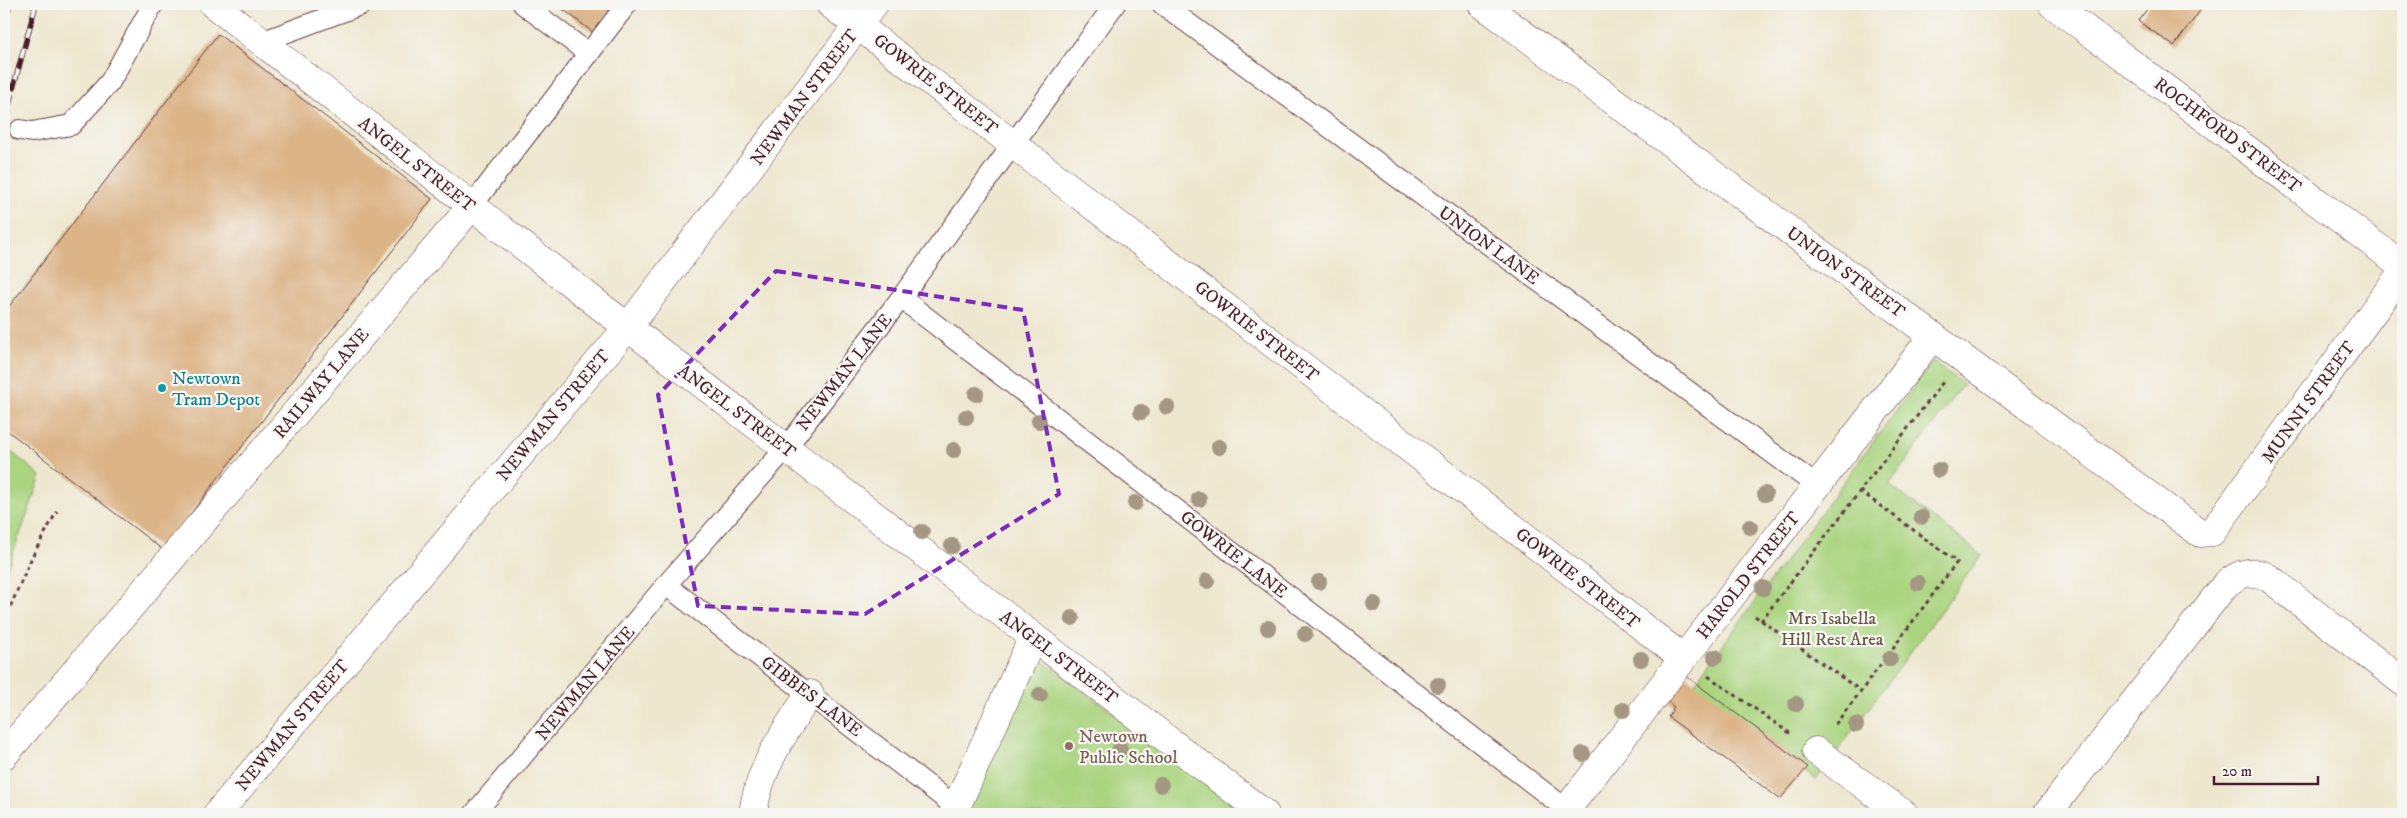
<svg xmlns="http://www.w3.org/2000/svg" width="2407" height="818" font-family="'IM FELL DW Pica',serif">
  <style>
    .green { fill: #aad47f; stroke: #7a7a55 }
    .building { fill: #dbb487 }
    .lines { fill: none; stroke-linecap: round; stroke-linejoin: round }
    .service-casing { stroke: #633d44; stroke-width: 22 }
    .minor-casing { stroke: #633d44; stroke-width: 29 }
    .path { stroke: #633d44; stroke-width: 3; stroke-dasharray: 4 4; stroke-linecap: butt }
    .service { stroke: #fff; stroke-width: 20 }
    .minor { stroke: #fff; stroke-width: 28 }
    .rail-casing { stroke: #4a1f2b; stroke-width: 5.5 }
    .rail { stroke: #f6f6f2; stroke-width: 4; stroke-dasharray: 11; stroke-linecap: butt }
    .tree { fill: #a49783 }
    .marked { fill: none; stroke: #7b2cbf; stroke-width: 4; stroke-dasharray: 10 6; stroke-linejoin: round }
    .culture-dot { fill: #0f9aa8; stroke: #f6f6f2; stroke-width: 2 }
    .education-dot { fill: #8d6e63; stroke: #f6f6f2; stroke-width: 2 }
    .labels { text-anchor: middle; stroke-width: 4.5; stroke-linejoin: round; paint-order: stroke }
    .street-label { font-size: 18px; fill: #4a1f2b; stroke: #f6f6f2 }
    .culture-label { font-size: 18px; fill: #0d838f; stroke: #f6f6f2; text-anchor: start }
    .park-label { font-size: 18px; fill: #675544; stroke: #f6f6f2 }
    .education-label { font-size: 18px; fill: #785e54; stroke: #f6f6f2; text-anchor: start }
  </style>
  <rect width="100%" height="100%" fill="#f6f6f2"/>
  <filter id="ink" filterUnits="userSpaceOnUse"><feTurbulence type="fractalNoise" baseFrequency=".02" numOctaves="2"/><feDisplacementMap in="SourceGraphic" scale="10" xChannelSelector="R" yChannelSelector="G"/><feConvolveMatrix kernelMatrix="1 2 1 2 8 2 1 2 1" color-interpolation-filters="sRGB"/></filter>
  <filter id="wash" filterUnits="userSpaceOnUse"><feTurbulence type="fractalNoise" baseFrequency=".0096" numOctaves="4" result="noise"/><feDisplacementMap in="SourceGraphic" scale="20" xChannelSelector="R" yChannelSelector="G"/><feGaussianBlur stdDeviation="1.12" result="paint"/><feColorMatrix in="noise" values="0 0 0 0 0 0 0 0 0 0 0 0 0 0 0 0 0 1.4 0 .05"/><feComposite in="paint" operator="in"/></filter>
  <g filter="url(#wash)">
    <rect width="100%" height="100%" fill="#eee7cf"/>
    <g class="green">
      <path d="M1933,361L1963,384L1889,485L1982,555L1816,780L1691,688Z"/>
      <path d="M4,446L41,476L4,578Z"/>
      <path d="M1037,657L1252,814H965Z"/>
    </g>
    <g id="blocks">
      <g class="building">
        <path d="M556,4H616L594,33Z"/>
        <path d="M2151,4H2205L2174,46L2138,21Z"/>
        <path d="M218,34L432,199L163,550L4,428V313Z"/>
        <path d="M1686,676L1808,767L1780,799L1668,717L1674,707L1666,700Z"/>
      </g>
    </g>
  </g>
  <g filter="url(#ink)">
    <use href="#blocks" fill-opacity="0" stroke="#633d44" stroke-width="1"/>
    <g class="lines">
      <defs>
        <g id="service">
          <path d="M523,4L589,54"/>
          <path d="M1162,4L1817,486"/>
          <path d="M261,42L363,4"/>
          <path d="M20,130L32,132L71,125L110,82L153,4"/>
          <path d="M471,207L627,4"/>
          <path d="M901,298L1566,809"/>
          <path d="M666,585L956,807"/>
          <path d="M474,814L666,585L786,448L901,298L1115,4"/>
        </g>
        <g id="minor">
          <path d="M213,4L604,309L1265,814"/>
          <path d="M830,4L1683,658"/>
          <path d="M1482,4L2200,533L2212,532L2403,271"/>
          <path d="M2052,4L2403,266"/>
          <path d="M1816,751L1904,814"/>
          <path d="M4,755L471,207"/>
          <path d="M217,814L628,327L874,4"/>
          <path d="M753,814C758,770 785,730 810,694"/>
          <path d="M953,814L1028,648L1031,635"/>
          <path d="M1563,814L1933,336"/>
          <path d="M2047,814L2225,585C2240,572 2252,569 2269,578L2403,682"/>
        </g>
      </defs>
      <use href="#service" class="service-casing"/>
      <use href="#minor" class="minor-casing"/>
      <g class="path">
        <path d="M1860,491L1957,562L1861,691"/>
        <path d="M1755,616L1861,691L1834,726"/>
        <path d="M4,621L32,557L57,511"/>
        <path d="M1761,621L1943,382"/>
        <path d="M1708,676L1791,734"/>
      </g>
      <use href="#service" class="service"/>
      <use href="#minor" class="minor"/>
      <defs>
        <g id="rail">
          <path d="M4,23L10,4"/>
          <path d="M4,122L36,4"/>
        </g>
      </defs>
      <use href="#rail" class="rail-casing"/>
      <use href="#rail" class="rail"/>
    </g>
    <g class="tree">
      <circle cx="976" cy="394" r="8"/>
      <circle cx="1167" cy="407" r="8"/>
      <circle cx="1141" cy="412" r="8"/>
      <circle cx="966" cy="417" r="8"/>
      <circle cx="1039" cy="421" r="8"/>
      <circle cx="1219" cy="447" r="8"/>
      <circle cx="954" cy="450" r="8"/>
      <circle cx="1939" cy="470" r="8"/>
      <circle cx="1765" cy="494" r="8"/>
      <circle cx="1199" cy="499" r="8"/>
      <circle cx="1135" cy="503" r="8"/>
      <circle cx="1921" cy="517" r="8"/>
      <circle cx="1750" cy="527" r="8"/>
      <circle cx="922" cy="532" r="8"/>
      <circle cx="952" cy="546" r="8"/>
      <circle cx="1207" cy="581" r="8"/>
      <circle cx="1319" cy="582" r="8"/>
      <circle cx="1918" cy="583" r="8"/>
      <circle cx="1763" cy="588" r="8"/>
      <circle cx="1374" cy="604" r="8"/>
      <circle cx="1072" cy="618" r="8"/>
      <circle cx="1268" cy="628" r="8"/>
      <circle cx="1305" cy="634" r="8"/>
      <circle cx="1715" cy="657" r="8"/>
      <circle cx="1641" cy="659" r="8"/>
      <circle cx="1890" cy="659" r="8"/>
      <circle cx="1438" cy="685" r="8"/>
      <circle cx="1040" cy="695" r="8"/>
      <circle cx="1796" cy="704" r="8"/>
      <circle cx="1623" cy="710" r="8"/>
      <circle cx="1856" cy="725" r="8"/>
      <circle cx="1120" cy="749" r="8"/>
      <circle cx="1583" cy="754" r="8"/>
      <circle cx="1161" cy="785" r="8"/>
    </g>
  </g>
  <path class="marked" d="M776,271L1023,310L1059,494L865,614L698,606L658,395Z"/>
  <circle class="culture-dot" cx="162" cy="388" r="5"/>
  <circle class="education-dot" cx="1069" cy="746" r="5"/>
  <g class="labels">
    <g class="street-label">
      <text transform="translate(936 84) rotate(38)" y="6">GOWRIE STREET</text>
      <text transform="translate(804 97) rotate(-53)" y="6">NEWMAN STREET</text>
      <text transform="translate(2228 135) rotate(37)" y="6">ROCHFORD STREET</text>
      <text transform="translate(417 164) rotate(38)" y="6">ANGEL STREET</text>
      <text transform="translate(1489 245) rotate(36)" y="6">UNION LANE</text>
      <text transform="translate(1846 272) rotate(36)" y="6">UNION STREET</text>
      <text transform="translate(1257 331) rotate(38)" y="6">GOWRIE STREET</text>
      <text transform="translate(844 372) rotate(-52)" y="6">NEWMAN LANE</text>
      <text transform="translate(321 383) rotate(-50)" y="6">RAILWAY LANE</text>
      <text transform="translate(2308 402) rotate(-54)" y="6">MUNNI STREET</text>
      <text transform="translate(737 411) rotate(37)" y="6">ANGEL STREET</text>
      <text transform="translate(553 415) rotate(-50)" y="6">NEWMAN STREET</text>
      <text transform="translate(1234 554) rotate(38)" y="6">GOWRIE LANE</text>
      <text transform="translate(1748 575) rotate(-52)" y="6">HAROLD STREET</text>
      <text transform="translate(1578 578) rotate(38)" y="6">GOWRIE STREET</text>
      <text transform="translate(1059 657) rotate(37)" y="6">ANGEL STREET</text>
      <text transform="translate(585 683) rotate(-50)" y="6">NEWMAN LANE</text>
      <text transform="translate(812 696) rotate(37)" y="6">GIBBES LANE</text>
      <text transform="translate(292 725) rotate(-50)" y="6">NEWMAN STREET</text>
    </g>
    <g class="culture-label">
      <text x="172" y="384">Newtown<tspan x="172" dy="21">Tram Depot</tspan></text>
    </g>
    <g class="park-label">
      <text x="1832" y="624">Mrs Isabella<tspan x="1832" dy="21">Hill Rest Area</tspan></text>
    </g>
    <g class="education-label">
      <text x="1079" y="742">Newtown<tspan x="1079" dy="21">Public School</tspan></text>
    </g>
  </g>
  <rect width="2407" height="818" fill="none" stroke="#f6f6f2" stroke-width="20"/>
  <path d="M2214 776v8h104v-8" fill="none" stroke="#4a1f2b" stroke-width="2.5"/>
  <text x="2222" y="776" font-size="15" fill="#4a1f2b" stroke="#f6f6f2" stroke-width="4" paint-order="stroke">20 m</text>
</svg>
